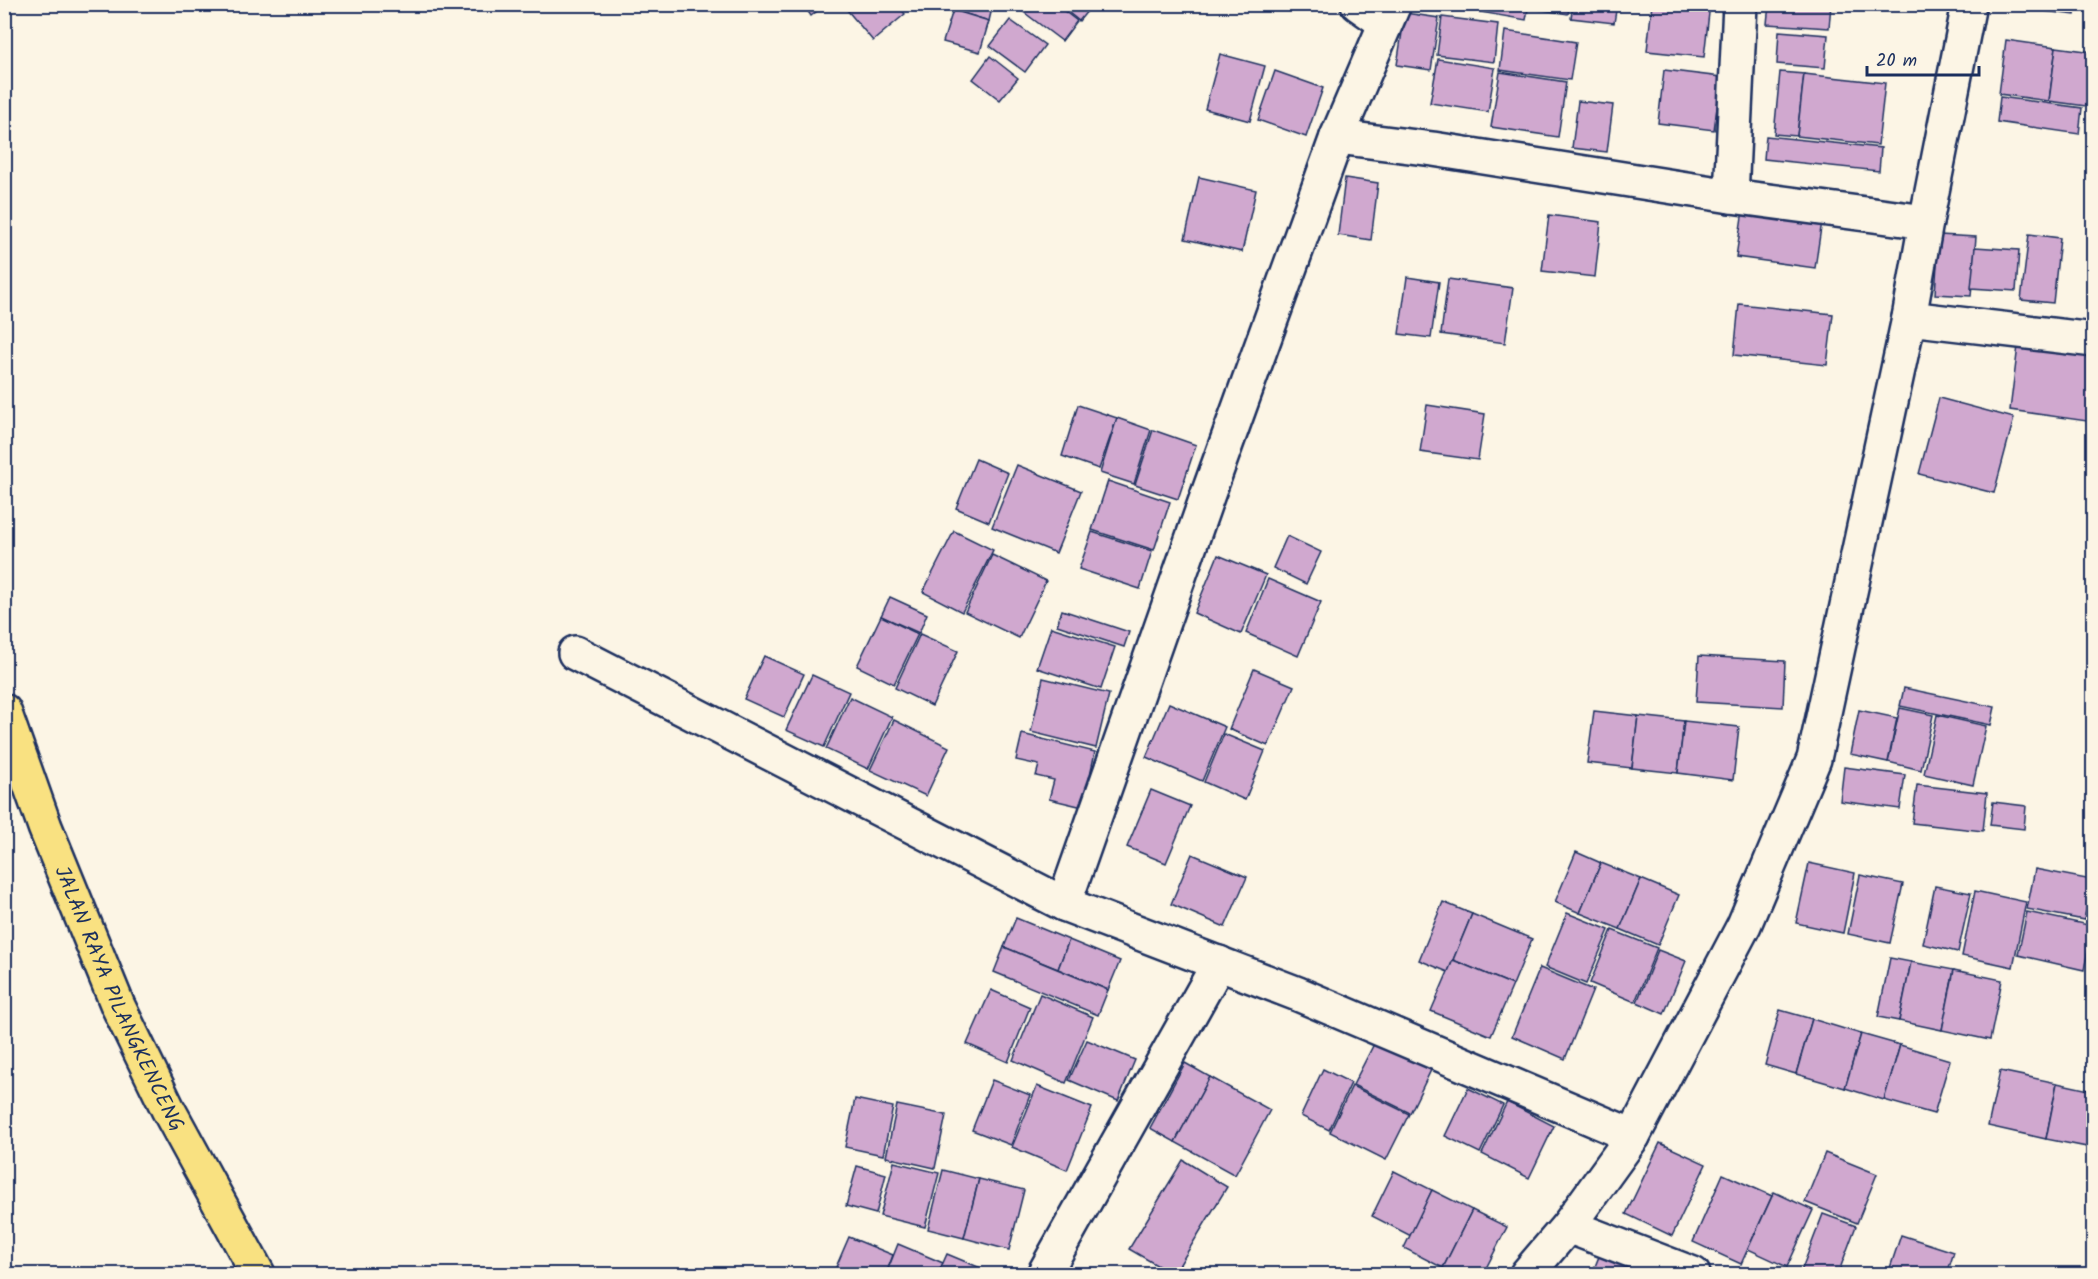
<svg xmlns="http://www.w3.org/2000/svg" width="2098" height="1279" font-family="Kalam,sans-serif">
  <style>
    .building { fill: #d0a8cf; stroke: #1b2f5e; stroke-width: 1.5 }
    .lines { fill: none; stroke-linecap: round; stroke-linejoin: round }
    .minor-casing { stroke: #1b2f5e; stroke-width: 38 }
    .major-casing { stroke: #1b2f5e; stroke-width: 38 }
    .minor { stroke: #fcf5e5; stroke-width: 33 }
    .major { stroke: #f9e181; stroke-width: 33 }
    .labels { text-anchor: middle; stroke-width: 6; stroke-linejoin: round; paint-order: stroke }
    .street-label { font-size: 21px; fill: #1b2f5e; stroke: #fcf5e5 }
  </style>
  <rect width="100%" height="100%" fill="#fcf5e5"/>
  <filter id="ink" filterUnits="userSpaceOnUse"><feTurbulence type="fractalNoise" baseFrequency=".0167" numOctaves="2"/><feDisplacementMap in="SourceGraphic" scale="12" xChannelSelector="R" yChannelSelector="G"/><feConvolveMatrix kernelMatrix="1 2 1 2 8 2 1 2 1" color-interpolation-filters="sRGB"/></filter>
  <g filter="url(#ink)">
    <g class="building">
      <path d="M803,4H826L811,16Z"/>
      <path d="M842,4H897L905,14L873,41Z"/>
      <path d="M934,4H993L989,21Z"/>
      <path d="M1013,4H1055L1077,21L1062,41Z"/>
      <path d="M1058,4H1093L1079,21Z"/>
      <path d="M1435,4H1529L1526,20Z"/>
      <path d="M1530,4H1570L1568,14L1530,8Z"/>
      <path d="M1573,4H1617L1614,23L1571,18Z"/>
      <path d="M1652,4H1710L1704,57L1647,51Z"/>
      <path d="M1769,4H1831L1829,28L1767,24Z"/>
      <path d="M2019,4H2076L2075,15L2018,8Z"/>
      <path d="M953,10L989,21L980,52L943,42Z"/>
      <path d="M1405,13L1439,18L1431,70L1397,65Z"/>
      <path d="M1442,17L1498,24L1494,62L1437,55Z"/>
      <path d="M1010,20L1045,45L1025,72L990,46Z"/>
      <path d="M1505,31L1576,42L1570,80L1500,70Z"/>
      <path d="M1779,31L1828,35L1825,68L1777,64Z"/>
      <path d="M2006,40L2056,47L2049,101L1999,94Z"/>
      <path d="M2056,47L2093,52L2086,106L2049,101Z"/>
      <path d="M1220,54L1265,66L1250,121L1205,109Z"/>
      <path d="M990,56L1018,78L1000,100L973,79Z"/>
      <path d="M1438,59L1495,68L1488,112L1430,103Z"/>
      <path d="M1664,70L1721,77L1714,130L1658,123Z"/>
      <path d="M1275,71L1323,88L1306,137L1258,120Z"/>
      <path d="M1500,72L1566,82L1558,137L1491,127Z"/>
      <path d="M1780,72L1804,74L1797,136L1774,134Z"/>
      <path d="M1804,74L1885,83L1878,145L1797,136Z"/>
      <path d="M2000,97L2082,108L2079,134L1997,122Z"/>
      <path d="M1578,101L1613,105L1607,152L1572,148Z"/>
      <path d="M1766,136L1881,148L1879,171L1764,159Z"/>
      <path d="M1199,177L1256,190L1242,252L1185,239Z"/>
      <path d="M1345,178L1378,183L1371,240L1338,235Z"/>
      <path d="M1743,210L1822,221L1815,268L1736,257Z"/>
      <path d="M1549,215L1601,222L1595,277L1542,271Z"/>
      <path d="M2029,234L2060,238L2053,303L2021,300Z"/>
      <path d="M1939,235L1976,237L1971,296L1935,294Z"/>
      <path d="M1975,247L2019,250L2016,291L1971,288Z"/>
      <path d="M1407,277L1439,282L1431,338L1399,334Z"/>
      <path d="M1448,279L1513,288L1505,343L1441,334Z"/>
      <path d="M1739,304L1833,314L1827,365L1734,355Z"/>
      <path d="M2019,338L2094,348V422L2010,410Z"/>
      <path d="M1939,398L2014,418L1994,493L1919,474Z"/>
      <path d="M1078,405L1117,418L1099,469L1062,456Z"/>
      <path d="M1427,405L1485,414L1478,460L1420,452Z"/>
      <path d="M1117,418L1151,430L1134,484L1100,473Z"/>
      <path d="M1153,430L1196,445L1178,499L1135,485Z"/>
      <path d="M976,459L1008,473L989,522L956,508Z"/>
      <path d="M1017,465L1081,491L1056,553L992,527Z"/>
      <path d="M1108,481L1170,502L1154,550L1092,530Z"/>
      <path d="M954,531L993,550L962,612L923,592Z"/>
      <path d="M1092,532L1152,551L1140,589L1079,569Z"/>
      <path d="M1287,536L1321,552L1306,584L1273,568Z"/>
      <path d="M992,555L1046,581L1019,638L965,612Z"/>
      <path d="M1218,555L1266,575L1241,634L1194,613Z"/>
      <path d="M1268,579L1321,602L1298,656L1246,633Z"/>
      <path d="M890,597L927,614L919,633L881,616Z"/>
      <path d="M1062,610L1129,632L1124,647L1057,625Z"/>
      <path d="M881,616L918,634L894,684L857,666Z"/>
      <path d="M1051,627L1115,647L1101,689L1037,668Z"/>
      <path d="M920,634L958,651L932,706L895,688Z"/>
      <path d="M764,656L804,674L784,717L744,699Z"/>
      <path d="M1699,656L1785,661L1783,707L1696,702Z"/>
      <path d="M1254,669L1294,686L1268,746L1229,729Z"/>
      <path d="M812,675L849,692L824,747L786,730Z"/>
      <path d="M1043,678L1109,694L1096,748L1031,732Z"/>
      <path d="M1904,688L1995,707L1991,725L1900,706Z"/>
      <path d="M850,697L892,717L868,769L826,749Z"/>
      <path d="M1169,703L1225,727L1202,781L1146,757Z"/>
      <path d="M1900,708L1933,715L1921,770L1888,762Z"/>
      <path d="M1859,710L1897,718L1888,762L1850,754Z"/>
      <path d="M1594,711L1638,716L1632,768L1587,763Z"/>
      <path d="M1937,715L1986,726L1973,785L1924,774Z"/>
      <path d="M1638,716L1684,721L1678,773L1632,768Z"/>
      <path d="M894,720L949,747L926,796L870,770Z"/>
      <path d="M1684,721L1739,727L1733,780L1678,773Z"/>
      <path d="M1022,734L1095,752L1083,807L1049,799L1054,780L1036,776L1039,765L1016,760Z"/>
      <path d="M1224,734L1265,751L1245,800L1204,782Z"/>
      <path d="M1844,767L1905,775L1900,809L1840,801Z"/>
      <path d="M1917,785L1987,793L1983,831L1912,823Z"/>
      <path d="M1151,790L1190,806L1166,863L1127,847Z"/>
      <path d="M1993,802L2026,806L2024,829L1990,825Z"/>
      <path d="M1576,852L1601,863L1580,913L1555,902Z"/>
      <path d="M1192,854L1247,877L1225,927L1171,904Z"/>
      <path d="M1601,863L1641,879L1620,929L1580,913Z"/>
      <path d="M1809,863L1855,873L1843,933L1796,923Z"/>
      <path d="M2035,869L2092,880L2084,920L2027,909Z"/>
      <path d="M1860,875L1903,884L1890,943L1848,934Z"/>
      <path d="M1641,879L1679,895L1658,945L1620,929Z"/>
      <path d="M1935,886L1971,893L1958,952L1923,944Z"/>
      <path d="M1975,891L2026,902L2013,967L1962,956Z"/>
      <path d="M1443,902L1472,914L1448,972L1419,960Z"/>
      <path d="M2027,912L2093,926L2084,970L2018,955Z"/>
      <path d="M1567,913L1609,930L1586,984L1545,967Z"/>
      <path d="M1472,914L1532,939L1513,985L1453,960Z"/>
      <path d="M1016,918L1069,940L1058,969L1004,947Z"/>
      <path d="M1612,930L1657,948L1635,1002L1590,983Z"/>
      <path d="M1069,940L1120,961L1108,990L1058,969Z"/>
      <path d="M1004,947L1108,990L1098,1015L994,972Z"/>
      <path d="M1658,950L1686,961L1664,1014L1637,1002Z"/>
      <path d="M1890,958L1911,962L1899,1021L1878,1017Z"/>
      <path d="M1453,960L1513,985L1491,1036L1431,1011Z"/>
      <path d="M1911,962L1954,970L1942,1030L1899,1021Z"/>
      <path d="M1540,968L1593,990L1565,1059L1512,1036Z"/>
      <path d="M1954,970L2002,980L1990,1040L1942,1030Z"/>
      <path d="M991,990L1030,1007L1008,1062L967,1044Z"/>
      <path d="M1040,994L1093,1017L1066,1083L1013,1060Z"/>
      <path d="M1780,1010L1812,1019L1796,1074L1765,1065Z"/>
      <path d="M1812,1019L1861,1034L1845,1088L1796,1074Z"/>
      <path d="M1861,1034L1900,1045L1884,1100L1845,1088Z"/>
      <path d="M1087,1040L1135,1060L1118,1101L1069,1080Z"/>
      <path d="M1375,1042L1431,1070L1410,1113L1353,1085Z"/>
      <path d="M1900,1045L1950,1060L1934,1114L1884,1100Z"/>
      <path d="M1185,1063L1210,1077L1175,1142L1150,1128Z"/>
      <path d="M1323,1069L1351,1083L1329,1130L1301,1116Z"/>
      <path d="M2000,1071L2057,1083L2046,1139L1988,1126Z"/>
      <path d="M1210,1077L1270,1110L1235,1175L1175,1142Z"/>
      <path d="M992,1080L1030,1095L1011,1145L972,1130Z"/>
      <path d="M2057,1083L2094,1091V1115L2087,1147L2046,1139Z"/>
      <path d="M1037,1086L1092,1108L1067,1170L1012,1147Z"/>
      <path d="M1352,1086L1409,1114L1386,1160L1330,1132Z"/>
      <path d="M1468,1088L1503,1105L1480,1153L1445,1136Z"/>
      <path d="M855,1099L893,1107L883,1155L845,1147Z"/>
      <path d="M1507,1102L1554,1126L1529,1178L1482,1154Z"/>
      <path d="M897,1105L946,1115L935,1168L886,1157Z"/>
      <path d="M1660,1143L1706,1164L1672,1236L1626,1214Z"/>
      <path d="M1825,1153L1877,1174L1857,1223L1805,1202Z"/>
      <path d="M1183,1160L1227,1187L1174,1274H1172L1129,1249Z"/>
      <path d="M894,1162L939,1173L925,1227L880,1216Z"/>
      <path d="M857,1166L886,1174L876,1214L846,1206Z"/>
      <path d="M943,1170L979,1179L964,1238L928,1229Z"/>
      <path d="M1394,1171L1432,1190L1411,1236L1372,1216Z"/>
      <path d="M1723,1174L1772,1196L1741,1264L1693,1242Z"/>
      <path d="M979,1179L1024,1190L1009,1250L964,1238Z"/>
      <path d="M1432,1190L1472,1210L1443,1268L1404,1248Z"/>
      <path d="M1774,1192L1813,1210L1787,1267L1748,1249Z"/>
      <path d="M1472,1210L1507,1227L1483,1274H1456L1443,1268Z"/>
      <path d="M1823,1214L1856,1226L1838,1274H1800Z"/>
      <path d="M1901,1235L1954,1252L1947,1274H1888Z"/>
      <path d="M849,1237L893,1255L886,1274H833Z"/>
      <path d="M898,1244L943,1263L938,1274H886Z"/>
      <path d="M1602,1249L1630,1260L1625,1274H1592Z"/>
      <path d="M947,1254L995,1274H938Z"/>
      <path d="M1630,1260L1665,1274H1625Z"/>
    </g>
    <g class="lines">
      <defs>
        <g id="minor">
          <path d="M1358,4L1385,23"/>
          <path d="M1394,4L1337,137L1433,149L1731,196L1926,222"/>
          <path d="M1337,137L1208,494L1064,904L1298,994L1633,1136"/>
          <path d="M1731,196L1740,4"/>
          <path d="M1909,318L2094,340"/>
          <path d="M575,653L1064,904"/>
          <path d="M1568,1226L1693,1274"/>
          <path d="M1044,1274L1219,963"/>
          <path d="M1527,1274L1568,1226L1633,1136L1744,925L1814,759L1909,318L1926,222L1969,4"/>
        </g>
        <g id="major">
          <path id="s1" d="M4,711L45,827L118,1006L168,1109L258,1274"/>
        </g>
      </defs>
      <use href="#minor" class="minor-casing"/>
      <use href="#major" class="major-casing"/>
      <use href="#minor" class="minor"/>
      <use href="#major" class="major"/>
    </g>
  </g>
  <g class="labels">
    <g class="street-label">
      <text dy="7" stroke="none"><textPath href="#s1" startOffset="310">JALAN RAYA PILANGKENCENG</textPath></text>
    </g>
  </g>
  <rect width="2098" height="1279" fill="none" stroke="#fcf5e5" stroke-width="24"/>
  <rect x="12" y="12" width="2074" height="1255" fill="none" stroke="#1b2f5e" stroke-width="2" filter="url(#ink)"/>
  <path d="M1867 66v9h112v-9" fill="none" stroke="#1b2f5e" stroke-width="3"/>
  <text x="1876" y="66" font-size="18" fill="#1b2f5e" stroke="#fcf5e5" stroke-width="4.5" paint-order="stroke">20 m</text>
</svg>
